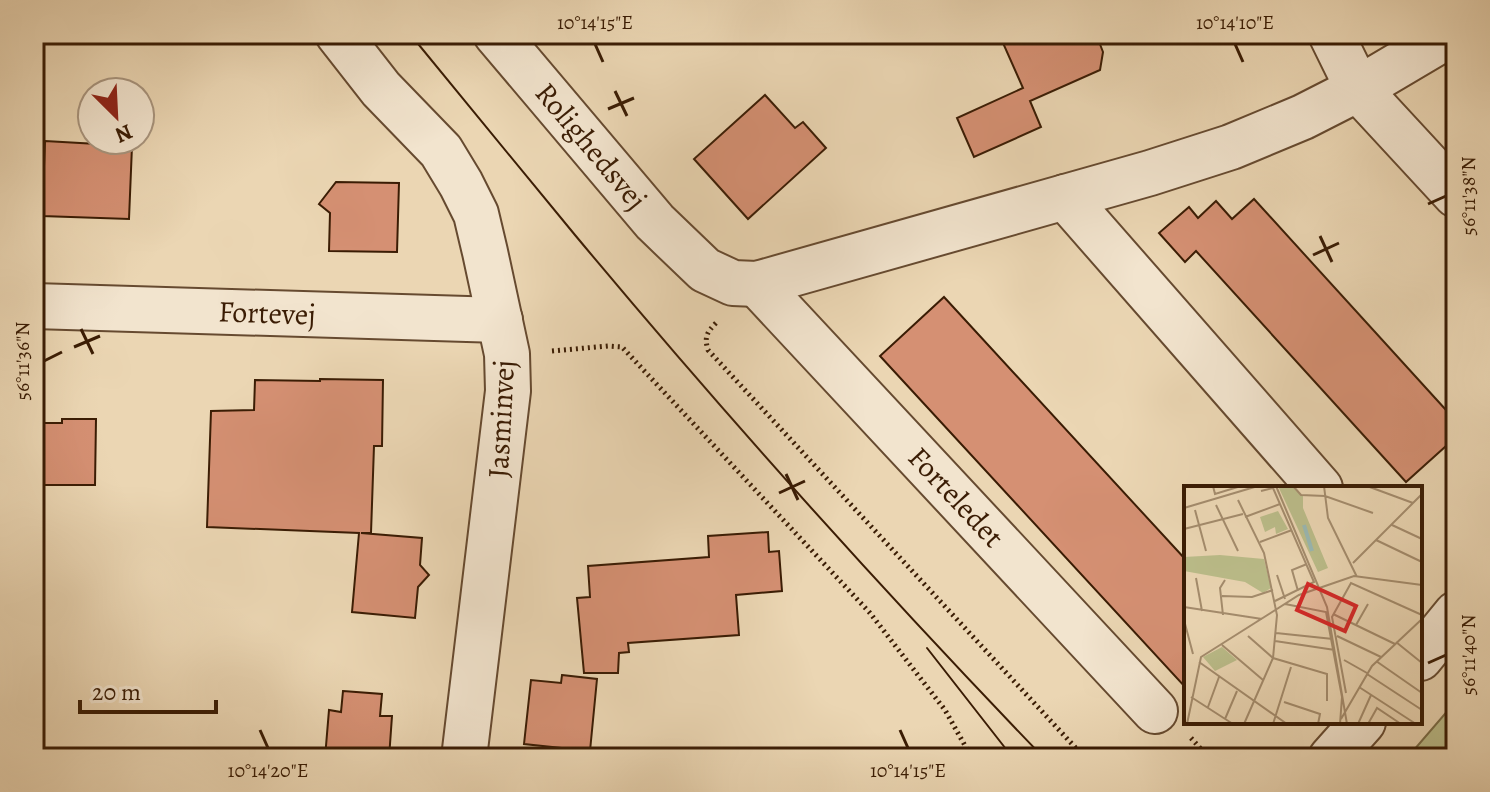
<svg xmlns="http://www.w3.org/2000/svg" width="1490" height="792" font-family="Alegreya,serif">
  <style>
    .green { fill: #bbbd8a; stroke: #7a6c47; stroke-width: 2 }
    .building { fill: #d59073; stroke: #3a1c04; stroke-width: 2 }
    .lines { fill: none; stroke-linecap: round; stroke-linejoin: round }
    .minor-casing { stroke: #664a30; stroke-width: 48 }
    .tertiary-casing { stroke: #664a30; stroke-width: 48 }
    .path { stroke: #3a1c04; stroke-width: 5; stroke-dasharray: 2 4; stroke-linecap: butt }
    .minor { stroke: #f2e4ce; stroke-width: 44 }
    .tertiary { stroke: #f2e4ce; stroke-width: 44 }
    .tram { stroke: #3a1c04; stroke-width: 2 }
    .ticks { fill: none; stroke: #3a1c04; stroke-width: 3 }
    .labels { text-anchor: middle; stroke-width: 7; stroke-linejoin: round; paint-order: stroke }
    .street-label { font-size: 30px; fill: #3a1c04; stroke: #f2e4ce }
    .inset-river { fill: none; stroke: #99b8b3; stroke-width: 4 }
    .inset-road { fill: none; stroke: #a48c6d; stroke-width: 2 }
    .view { fill: #d62828; fill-opacity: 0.15; stroke: #d62828; stroke-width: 4 }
    .inset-edge { fill: none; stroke: #3a1c04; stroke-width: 4 }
    .neatline { fill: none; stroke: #3a1c04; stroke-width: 3 }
    .ticks-label { font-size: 20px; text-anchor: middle; fill: #3a1c04 }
  </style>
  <rect width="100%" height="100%" fill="#ebd6b3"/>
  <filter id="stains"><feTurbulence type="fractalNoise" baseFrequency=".0025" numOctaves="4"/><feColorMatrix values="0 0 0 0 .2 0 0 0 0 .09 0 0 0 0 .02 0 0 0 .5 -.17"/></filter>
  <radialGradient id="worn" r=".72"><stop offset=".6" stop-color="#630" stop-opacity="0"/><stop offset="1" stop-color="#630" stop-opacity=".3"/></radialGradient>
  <path class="green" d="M1456,701V748L1447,758H1407Z"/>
  <g class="building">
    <path d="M999,34H1096L1103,52L1100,70L1030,101L1041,127L974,157L957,118L1023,88Z"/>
    <path d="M765,95L795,128L803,122L826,148L748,219L694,159Z"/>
    <path d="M45,141L132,146L129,219L42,216Z"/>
    <path d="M336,182L399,183L397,252L329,251L330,213L319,204Z"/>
    <path d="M1254,199L1456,421V437L1406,482L1196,251L1185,262L1159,233L1189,207L1198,218L1216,201L1232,219Z"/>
    <path d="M944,297L1186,560V688L880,356Z"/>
    <path d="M320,379L383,380L382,446H374L371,533H361L422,538L420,565L429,575L418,587L415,618L352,612L359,533L207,527L211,411L254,410L255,380L320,381Z"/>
    <path d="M62,419H96L95,485H35L36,423H62Z"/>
    <path d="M768,532L769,552L779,551L782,591L736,595L739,635L628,643L629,652L619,653L618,673H584L577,598L590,597L588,566L709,557L708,536Z"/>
    <path d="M562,675L597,679L590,751L524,744L531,680L561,683Z"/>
    <path d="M343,691L382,694L380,716H392L389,758H325L329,710L341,712Z"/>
  </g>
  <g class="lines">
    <defs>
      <g id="minor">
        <path d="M338,34L381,89L441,151L461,184L476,214L485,252L507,354L508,391L464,758"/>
        <path d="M496,34L655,222L705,270L733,283L757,284L1150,173L1231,147L1303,117L1358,89L1451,34"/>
        <path d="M1331,34L1358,89L1456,195"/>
        <path d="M1065,197L1320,488"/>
        <path d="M757,284L1155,711"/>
        <path d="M34,306L500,320"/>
      </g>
      <g id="tertiary">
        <path d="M1420,658L1456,614"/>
        <path d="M1331,758L1363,722"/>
      </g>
    </defs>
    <use href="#minor" class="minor-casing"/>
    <use href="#tertiary" class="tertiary-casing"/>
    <g class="path">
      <path d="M716,323C707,332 704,337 708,350L1085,758"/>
      <path d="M552,351L608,346L622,347L870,613L945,710L972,758"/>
      <path d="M1191,738L1209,758"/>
    </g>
    <use href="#minor" class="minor"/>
    <use href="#tertiary" class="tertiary"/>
    <g class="tram">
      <path d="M410,34C465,101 520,169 575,235C725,415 882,590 1044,758"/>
      <path d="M927,648L1013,758"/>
    </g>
  </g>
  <path class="ticks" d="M595,44L603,62M1235,44L1243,62M615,91L627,116M608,109L634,98M1428,204L1446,196M1320,236L1332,262M1313,255L1339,243M81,329L93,354M74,347L100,336M44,361L62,352M786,474L798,500M779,493L805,481M1428,663L1446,655M260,730L268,748M900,730L908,748"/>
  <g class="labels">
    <g class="street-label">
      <text transform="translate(591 146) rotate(50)" y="10">Rolighedsvej</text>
      <text transform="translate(267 313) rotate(2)" y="10">Fortevej</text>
      <text transform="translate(501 419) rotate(-87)" y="10">Jasminvej</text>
      <text transform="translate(956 497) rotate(47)" y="10">Forteledet</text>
    </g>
  </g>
  <g transform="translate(1184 486)">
    <rect width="238" height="238" fill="#ebd6b3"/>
    <path d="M94,0H108L119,10V22L144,82L134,86ZM94,25L104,43L92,48L91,41L81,46L76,31ZM36,69L80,73L87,102L79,107L61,96L0,85V71ZM38,161L53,174L31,185L19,171Z" fill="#bbbd8a"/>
    <path class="inset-river" d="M120,39L128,65"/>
    <path class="inset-road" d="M29,0L31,8L57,0M92,0L143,121L163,238M109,0L117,9L141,10L189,27M140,0L144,32L173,91M183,0L229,17M77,5L89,2L130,96L91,115M54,14L80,67L93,129L89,172L60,238M32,19L54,65M0,22L74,0M11,24L22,65M61,31L96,18M208,39L238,53M0,43L59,28M192,54L238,76M76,56L108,44M169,77L238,8M93,89L101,113M12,92L18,125M114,105L108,84L123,78M38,110L68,111L89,104M101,118L142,126L158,211L156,238M0,121L78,133M149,128L211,158M39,129L36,102L41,94M0,134L9,168M172,139L184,118M92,147L149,153M64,150L89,172L143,188V215M153,150L197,171M91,155L151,164M212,156L238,177M38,159L79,194M160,174L183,187M192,175L238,207M15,176L103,238M183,188L238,224M175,201L232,238M162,207L148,131L167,97L238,129M7,211L49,238M100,216L136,228L134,238M24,221L35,191M41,233L53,205M157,233L188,180L238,133M3,238L17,171L115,109L170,90L238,99M89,238L107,181M174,238L187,209M184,238L193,222L217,238"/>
    <path class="view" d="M124,98L172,120L161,145L113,124Z"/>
    <rect width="238" height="238" class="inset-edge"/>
  </g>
  <rect width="1490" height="792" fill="none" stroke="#ebd6b3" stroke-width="88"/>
  <g transform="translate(116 116) rotate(156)"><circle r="38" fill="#f2e4ce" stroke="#a8947d" stroke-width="2"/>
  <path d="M0-6L14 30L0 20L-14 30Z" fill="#8f2418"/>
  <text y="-12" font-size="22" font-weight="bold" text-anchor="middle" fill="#3a1c04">N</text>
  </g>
  <path d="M80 700v12h136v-12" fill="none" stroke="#3a1c04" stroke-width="4"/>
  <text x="92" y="700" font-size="24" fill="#3a1c04" stroke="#f2e4ce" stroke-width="6" paint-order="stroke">20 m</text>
  <rect x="44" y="44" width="1402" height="704" class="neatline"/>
  <g class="ticks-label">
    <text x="595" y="29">10°14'15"E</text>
    <text x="1235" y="29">10°14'10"E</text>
    <text transform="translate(1468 196) rotate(-90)" y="7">56°11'38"N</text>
    <text transform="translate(22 361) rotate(-90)" y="7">56°11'36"N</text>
    <text transform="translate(1468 655) rotate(-90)" y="7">56°11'40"N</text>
    <text x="268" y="777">10°14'20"E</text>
    <text x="908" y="777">10°14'15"E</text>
  </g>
  <rect width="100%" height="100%" filter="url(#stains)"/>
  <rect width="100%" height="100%" fill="url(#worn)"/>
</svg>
